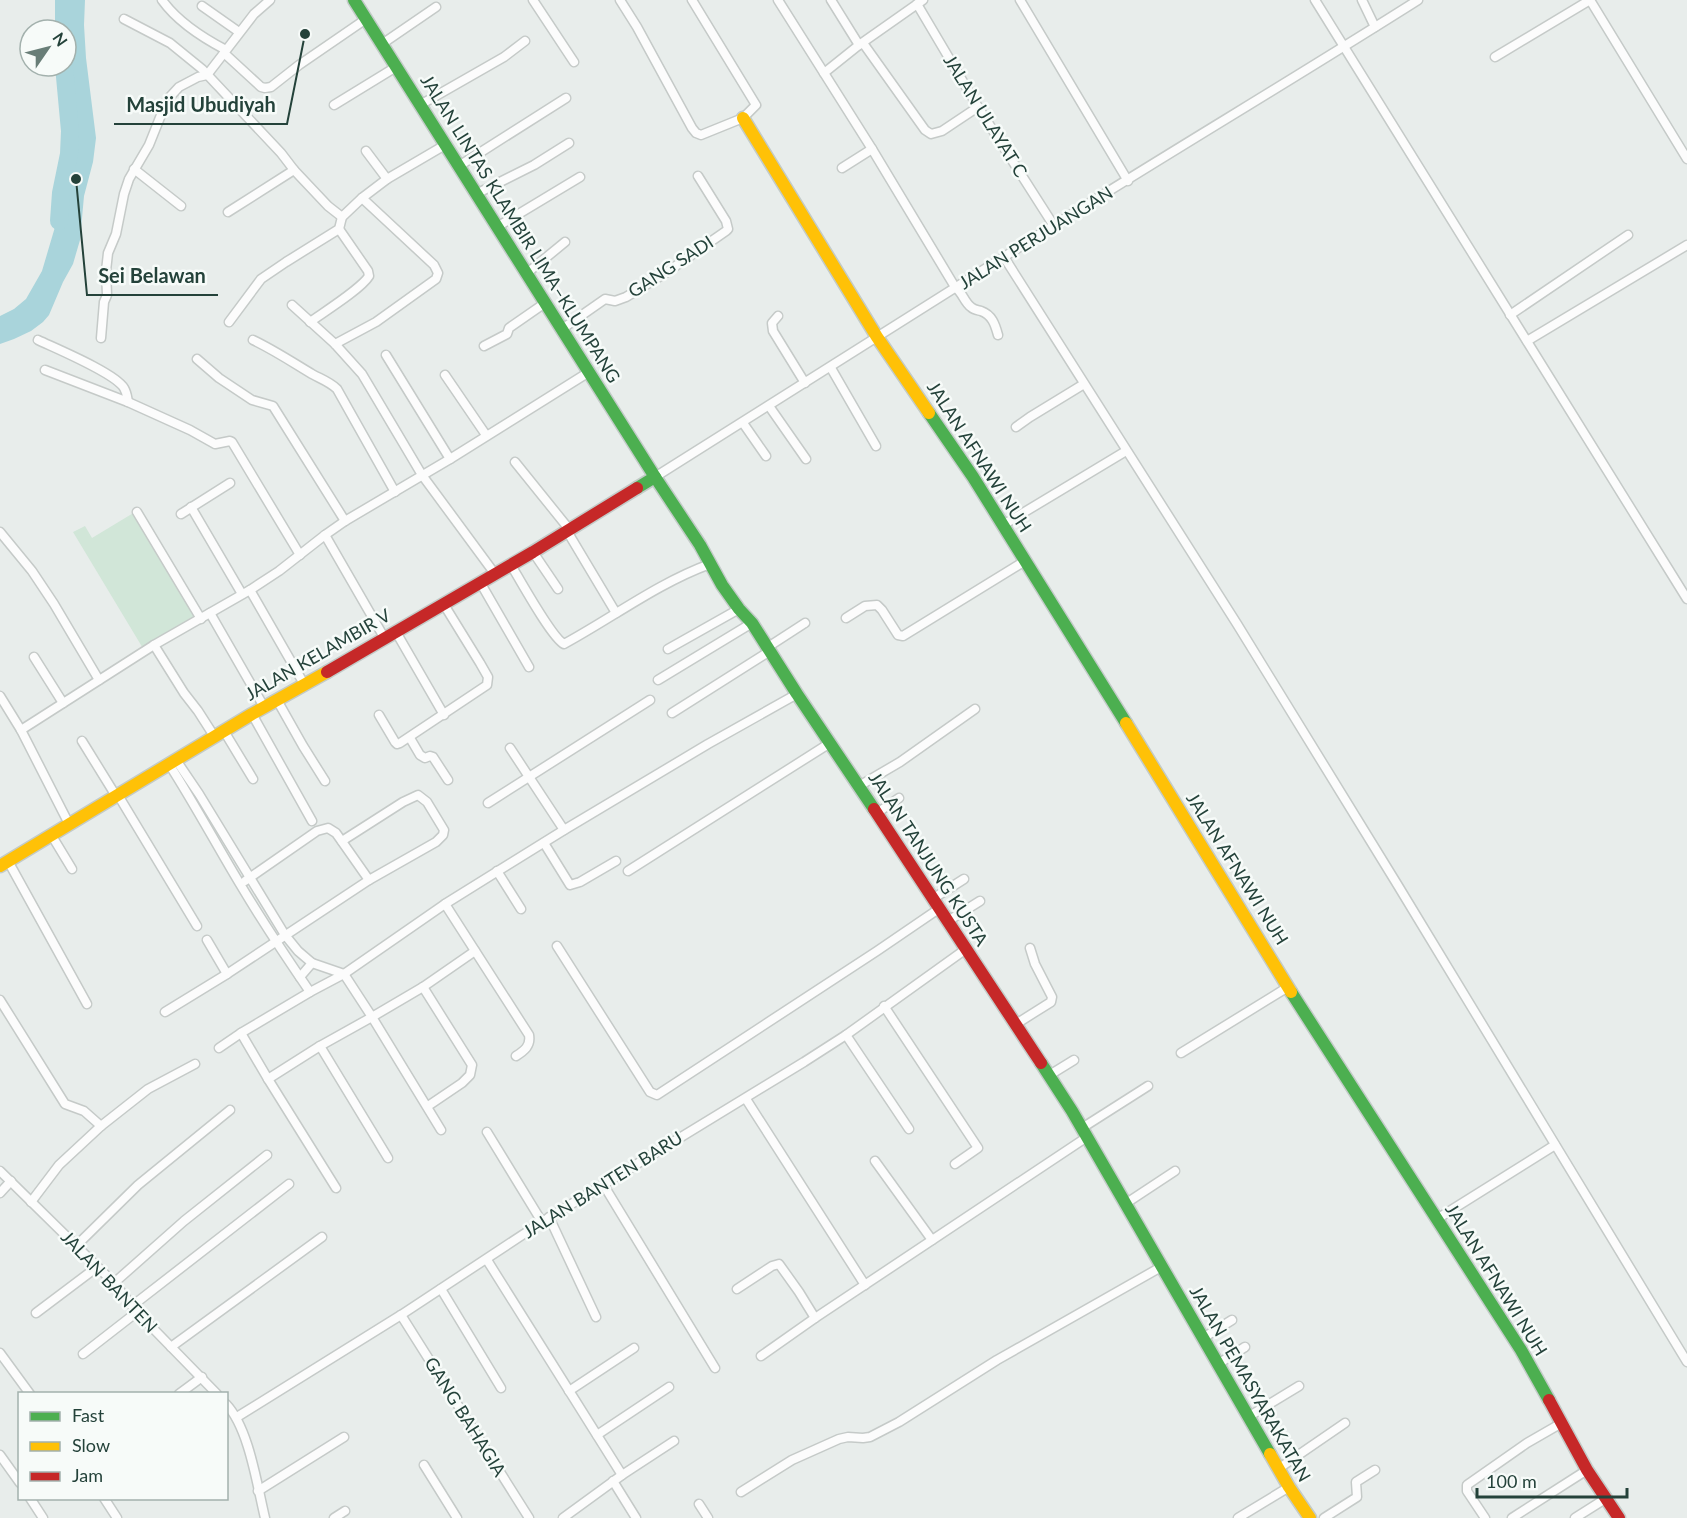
<svg xmlns="http://www.w3.org/2000/svg" width="1687" height="1518" font-family="Lato,sans-serif">
  <style>
    .green { fill: #d1e6d8 }
    .water { fill: #a9d4db }
    .lines { fill: none; stroke-linecap: round; stroke-linejoin: round }
    .river { stroke: #a9d4db; stroke-width: 18 }
    .street-casing { stroke: #c5cac8; stroke-width: 11 }
    .fast-casing { stroke: #c3cbc8; stroke-width: 15 }
    .slow-casing { stroke: #c3cbc8; stroke-width: 15 }
    .jam-casing { stroke: #c3cbc8; stroke-width: 15 }
    .street { stroke: #fcfcfc; stroke-width: 8 }
    .fast { stroke: #4caf50; stroke-width: 12 }
    .slow { stroke: #ffc107; stroke-width: 12 }
    .jam { stroke: #c62828; stroke-width: 12 }
    .labels { text-anchor: middle; stroke-width: 5; stroke-linejoin: round; paint-order: stroke }
    .street-label { font-size: 18px; fill: #24423a; stroke: #f7fbf9 }
    .leader { fill: none; stroke: #24423a; stroke-width: 2 }
    .callout-dot { fill: #24423a; stroke: #f7fbf9; stroke-width: 2 }
    .callout-label { font-size: 20px; text-anchor: middle; font-weight: bold; fill: #24423a; stroke: #f7fbf9; stroke-width: 5; stroke-linejoin: round; paint-order: stroke }
  </style>
  <rect width="100%" height="100%" fill="#e8edeb"/>
  <path class="green" d="M135,512L201,623L147,655L73,532L85,526L92,538Z"/>
  <path class="water" d="M62,0H85L84,25L86,58L96,138L93,162L84,196L80,240L73,264L63,282L49,315L43,322L31,331L14,339L0,344V316L14,309L26,299L42,271L55,227L68,148L66,30H64Z"/>
  <g class="lines">
    <g class="river">
      <path d="M64,30V0"/>
      <path d="M59,221L61,193L69,154L70,131L64,66"/>
    </g>
    <defs>
      <g id="street">
        <path d="M162,0C177,21 203,38 226,50"/>
        <path d="M270,0L254,14L224,53L261,87L265,88L271,87L299,65L366,19"/>
        <path d="M533,0L574,62"/>
        <path d="M620,0L637,27L692,128L696,133L701,135L743,118L756,105L692,0"/>
        <path d="M778,0L872,149L955,287C963,293 964,302 971,307C974,310 977,310 981,311C992,315 995,324 998,335"/>
        <path d="M831,0L859,45"/>
        <path d="M1020,0L1128,181"/>
        <path d="M1315,0L1687,599"/>
        <path d="M1362,0L1375,27"/>
        <path d="M1590,0L1687,159"/>
        <path d="M917,4L978,107L1054,226"/>
        <path d="M202,6L239,32"/>
        <path d="M124,19L170,43L202,69L281,153L294,170L328,206L342,217"/>
        <path d="M863,43L925,130L931,134L942,131L978,107"/>
        <path d="M382,44L436,7"/>
        <path d="M1495,57L1590,0"/>
        <path d="M824,73L859,45L923,0"/>
        <path d="M334,105L396,67"/>
        <path d="M420,105L504,57L525,41"/>
        <path d="M366,151L387,179"/>
        <path d="M459,166L566,98"/>
        <path d="M842,168L872,149"/>
        <path d="M134,169L181,206"/>
        <path d="M476,194L534,165L569,143"/>
        <path d="M228,212L294,170"/>
        <path d="M497,227L580,177"/>
        <path d="M1004,257L1237,624L1397,884L1687,1362"/>
        <path d="M526,274L565,242"/>
        <path d="M292,305L335,344L362,374L422,475L495,574"/>
        <path d="M1510,315L1628,235"/>
        <path d="M778,316L772,323L773,331L805,383"/>
        <path d="M229,322L261,279L286,262L339,229L342,217L362,198"/>
        <path d="M310,322C324,312 361,289 369,276L368,271L339,229"/>
        <path d="M562,329L605,299L615,301L626,297L667,272L726,231L728,229L726,221L698,176"/>
        <path d="M101,338L104,302L107,295L106,271L108,253L116,234L124,194L129,179L149,145L167,100L179,87L198,77L207,75L224,53"/>
        <path d="M38,340C57,349 115,373 124,388C127,393 127,397 128,402"/>
        <path d="M253,340C274,350 292,362 312,374C321,379 330,382 337,389L395,492"/>
        <path d="M1527,341L1687,245"/>
        <path d="M335,344L376,322L436,279L438,273L434,265L362,198L387,179L445,145"/>
        <path d="M484,346L507,334L509,328L545,303"/>
        <path d="M386,355L450,459"/>
        <path d="M197,359L219,378L252,400L273,406L345,521"/>
        <path d="M831,368L876,446"/>
        <path d="M45,370L128,402L190,430L215,444L230,441L232,442L300,555"/>
        <path d="M445,375L486,435"/>
        <path d="M769,406L806,459"/>
        <path d="M743,423L766,456"/>
        <path d="M1016,427L1030,417L1084,384"/>
        <path d="M515,462L569,529"/>
        <path d="M655,477C797,389 938,298 1080,209C1192,139 1306,71 1418,0"/>
        <path d="M191,507L242,594"/>
        <path d="M137,512L201,619"/>
        <path d="M181,514L230,483"/>
        <path d="M1003,525L1126,451"/>
        <path d="M567,531L616,613"/>
        <path d="M0,532L32,571L54,604L99,680"/>
        <path d="M325,535L385,639"/>
        <path d="M533,552L558,589"/>
        <path d="M511,565C520,580 552,638 564,644C612,618 658,583 710,564"/>
        <path d="M480,582L529,667"/>
        <path d="M250,590L304,684"/>
        <path d="M210,613L264,707"/>
        <path d="M846,618L865,606L877,605L882,610L898,635L903,636L1025,561"/>
        <path d="M396,632L444,715"/>
        <path d="M154,645L184,693L198,711L214,736"/>
        <path d="M768,647L805,623"/>
        <path d="M668,649L739,609"/>
        <path d="M34,657L63,703"/>
        <path d="M658,680L752,623"/>
        <path d="M0,696L21,730L69,824"/>
        <path d="M277,700L303,746L325,781"/>
        <path d="M672,713L770,651"/>
        <path d="M252,714L312,821"/>
        <path d="M379,715L395,742L397,744L400,743L487,685L488,677L480,663L443,603"/>
        <path d="M21,730L154,645L250,590L279,571L325,535L345,521L450,459L589,372"/>
        <path d="M224,731L253,779"/>
        <path d="M410,738L420,755L425,758L430,756L433,757L448,780"/>
        <path d="M82,741L116,796"/>
        <path d="M510,748L564,830"/>
        <path d="M176,760L199,794L285,935L298,951L312,963L344,974L372,1017L423,987L475,951"/>
        <path d="M169,764C194,803 216,844 240,884C262,921 286,957 310,992L241,1033L268,1079L336,1188"/>
        <path d="M859,786L900,762L975,709"/>
        <path d="M118,795L197,926"/>
        <path d="M488,803L650,700"/>
        <path d="M877,813L899,798"/>
        <path d="M52,836L72,869"/>
        <path d="M544,843L570,885L580,882L616,861"/>
        <path d="M8,861L87,1004"/>
        <path d="M497,871L521,909"/>
        <path d="M628,871L830,743"/>
        <path d="M245,881L317,831L328,828L336,833L369,880"/>
        <path d="M934,898L964,879"/>
        <path d="M445,904L529,1035C531,1046 524,1051 516,1056"/>
        <path d="M948,921L980,901"/>
        <path d="M207,940L227,974"/>
        <path d="M557,946L650,1092L657,1095L877,951L940,908"/>
        <path d="M300,977L312,963"/>
        <path d="M423,987L472,1065L470,1075L462,1083L428,1106"/>
        <path d="M310,992L344,974L445,904L564,830L708,744L797,694"/>
        <path d="M0,1000L65,1104L84,1111L101,1126"/>
        <path d="M884,1006L978,1148L955,1164"/>
        <path d="M165,1012L227,974L369,880L436,842L443,835L444,830L427,802L418,795L403,802L342,841"/>
        <path d="M1016,1024L1051,1002L1052,997L1035,964L1030,948"/>
        <path d="M846,1035L909,1129"/>
        <path d="M320,1046L388,1158"/>
        <path d="M219,1048L241,1033"/>
        <path d="M1181,1053L1288,987"/>
        <path d="M1048,1076L1074,1060"/>
        <path d="M268,1079L320,1046L372,1017L441,1130"/>
        <path d="M746,1099L865,1285"/>
        <path d="M1082,1128L1148,1086"/>
        <path d="M487,1132L542,1222"/>
        <path d="M875,1161L932,1240"/>
        <path d="M0,1171L114,1283L137,1312L217,1394"/>
        <path d="M603,1184L715,1368"/>
        <path d="M0,1193L11,1181"/>
        <path d="M31,1202L59,1165L101,1126L148,1089L195,1064"/>
        <path d="M1125,1204L1175,1171"/>
        <path d="M549,1217L596,1317"/>
        <path d="M1437,1219L1555,1145"/>
        <path d="M77,1245L138,1185L230,1110"/>
        <path d="M487,1260L622,1475L563,1518"/>
        <path d="M114,1283L184,1221L267,1155"/>
        <path d="M441,1289L501,1388"/>
        <path d="M737,1289L772,1266L779,1264L799,1292L815,1318L1087,1137"/>
        <path d="M132,1306L289,1184"/>
        <path d="M36,1313L97,1267"/>
        <path d="M401,1315L529,1518"/>
        <path d="M1203,1338L1232,1320"/>
        <path d="M171,1347L322,1237"/>
        <path d="M0,1353L30,1394"/>
        <path d="M83,1354L137,1312"/>
        <path d="M761,1356L815,1318"/>
        <path d="M1218,1364L1245,1347"/>
        <path d="M569,1391L634,1348"/>
        <path d="M179,1394L202,1377"/>
        <path d="M226,1404C249,1428 257,1485 265,1518"/>
        <path d="M237,1417L401,1315L542,1222L804,1062L846,1035L966,949"/>
        <path d="M1248,1417L1299,1386"/>
        <path d="M597,1435L669,1387"/>
        <path d="M0,1455L20,1483"/>
        <path d="M424,1465L457,1518"/>
        <path d="M1278,1469L1345,1423"/>
        <path d="M622,1475L674,1441"/>
        <path d="M613,1481L636,1518"/>
        <path d="M258,1491L344,1437"/>
        <path d="M741,1492L792,1460L839,1439L848,1437L863,1438L870,1437L899,1422L997,1360L1161,1267"/>
        <path d="M30,1498L43,1518"/>
        <path d="M104,1498L117,1518"/>
        <path d="M699,1504L708,1518"/>
        <path d="M334,1518L345,1511"/>
        <path d="M1238,1518L1289,1487"/>
        <path d="M1324,1518L1357,1497L1356,1482L1375,1470"/>
        <path d="M1485,1518L1467,1491V1485L1527,1443L1560,1424"/>
        <path d="M1512,1518L1587,1470"/>
        <path d="M1575,1518L1605,1499"/>
      </g>
      <g id="fast">
        <path d="M354,0L655,477L637,488"/>
        <path d="M929,413L973,477L1126,723"/>
        <path d="M655,477L700,545L722,585L739,609L752,623L797,694L874,809"/>
        <path d="M1291,992L1521,1350L1549,1400"/>
        <path d="M1041,1063L1072,1111L1270,1454"/>
      </g>
      <g id="slow">
        <path d="M743,118L877,337L929,413"/>
        <path d="M1126,723L1291,992"/>
        <path d="M0,866L252,714L327,672"/>
        <path d="M1270,1454L1289,1487L1310,1518"/>
      </g>
      <g id="jam">
        <path d="M327,672L533,552L637,488"/>
        <path d="M874,809L1041,1063"/>
        <path d="M1549,1400L1587,1470L1619,1518"/>
      </g>
    </defs>
    <use href="#street" class="street-casing"/>
    <use href="#fast" class="fast-casing"/>
    <use href="#slow" class="slow-casing"/>
    <use href="#jam" class="jam-casing"/>
    <use href="#street" class="street"/>
    <use href="#fast" class="fast"/>
    <use href="#slow" class="slow"/>
    <use href="#jam" class="jam"/>
  </g>
  <g class="labels">
    <g class="street-label">
      <text transform="translate(985 116) rotate(58)" y="6">JALAN ULAYAT C</text>
      <text transform="translate(520 229) rotate(58)" y="6">JALAN LINTAS KLAMBIR LIMA–KLUMPANG</text>
      <text transform="translate(1036 238) rotate(-32)" y="6">JALAN PERJUANGAN</text>
      <text transform="translate(671 267) rotate(-33)" y="6">GANG SADI</text>
      <text transform="translate(979 457) rotate(57)" y="6">JALAN AFNAWI NUH</text>
      <text transform="translate(318 655) rotate(-30)" y="6">JALAN KELAMBIR V</text>
      <text transform="translate(928 859) rotate(57)" y="6">JALAN TANJUNG KUSTA</text>
      <text transform="translate(1237 869) rotate(58)" y="6">JALAN AFNAWI NUH</text>
      <text transform="translate(603 1185) rotate(-32)" y="6">JALAN BANTEN BARU</text>
      <text transform="translate(1496 1280) rotate(58)" y="6">JALAN AFNAWI NUH</text>
      <text transform="translate(109 1282) rotate(47)" y="6">JALAN BANTEN</text>
      <text transform="translate(1250 1384) rotate(60)" y="6">JALAN PEMASYARAKATAN</text>
      <text transform="translate(465 1417) rotate(58)" y="6">GANG BAHAGIA</text>
    </g>
  </g>
  <path class="leader" d="M305 34L287 124H114M76 179L87 295H218"/>
  <g class="callout-dot">
    <circle cx="305" cy="34" r="6"/>
    <circle cx="76" cy="179" r="6"/>
  </g>
  <g class="callout-label">
    <text x="201" y="112">Masjid Ubudiyah</text>
    <text x="152" y="283">Sei Belawan</text>
  </g>
  <rect x="18" y="1392" width="210" height="108" fill="#f7fbf9" stroke="#a3b1ad" stroke-width="1.5"/>
  <rect x="30" y="1412" width="30" height="9" fill="#4caf50" stroke="#a3b1ad" stroke-width="1.5"/>
  <text x="72" y="1422" font-size="18" fill="#24423a">Fast</text>
  <rect x="30" y="1442" width="30" height="9" fill="#ffc107" stroke="#a3b1ad" stroke-width="1.5"/>
  <text x="72" y="1452" font-size="18" fill="#24423a">Slow</text>
  <rect x="30" y="1472" width="30" height="9" fill="#c62828" stroke="#a3b1ad" stroke-width="1.5"/>
  <text x="72" y="1482" font-size="18" fill="#24423a">Jam</text>
  <g transform="translate(48 48) rotate(55)"><circle r="28" fill="#f7fbf9" stroke="#a3b1ad" stroke-width="1.5"/>
  <path d="M0-4.5L10 22L0 15L-10 22Z" fill="#697e78"/>
  <text y="-9" font-size="16" font-weight="bold" text-anchor="middle" fill="#24423a">N</text>
  </g>
  <path d="M1477 1488v9h150v-9" fill="none" stroke="#24423a" stroke-width="3"/>
  <text x="1486" y="1488" font-size="18" fill="#24423a" stroke="#f7fbf9" stroke-width="4.5" paint-order="stroke">100 m</text>
</svg>
